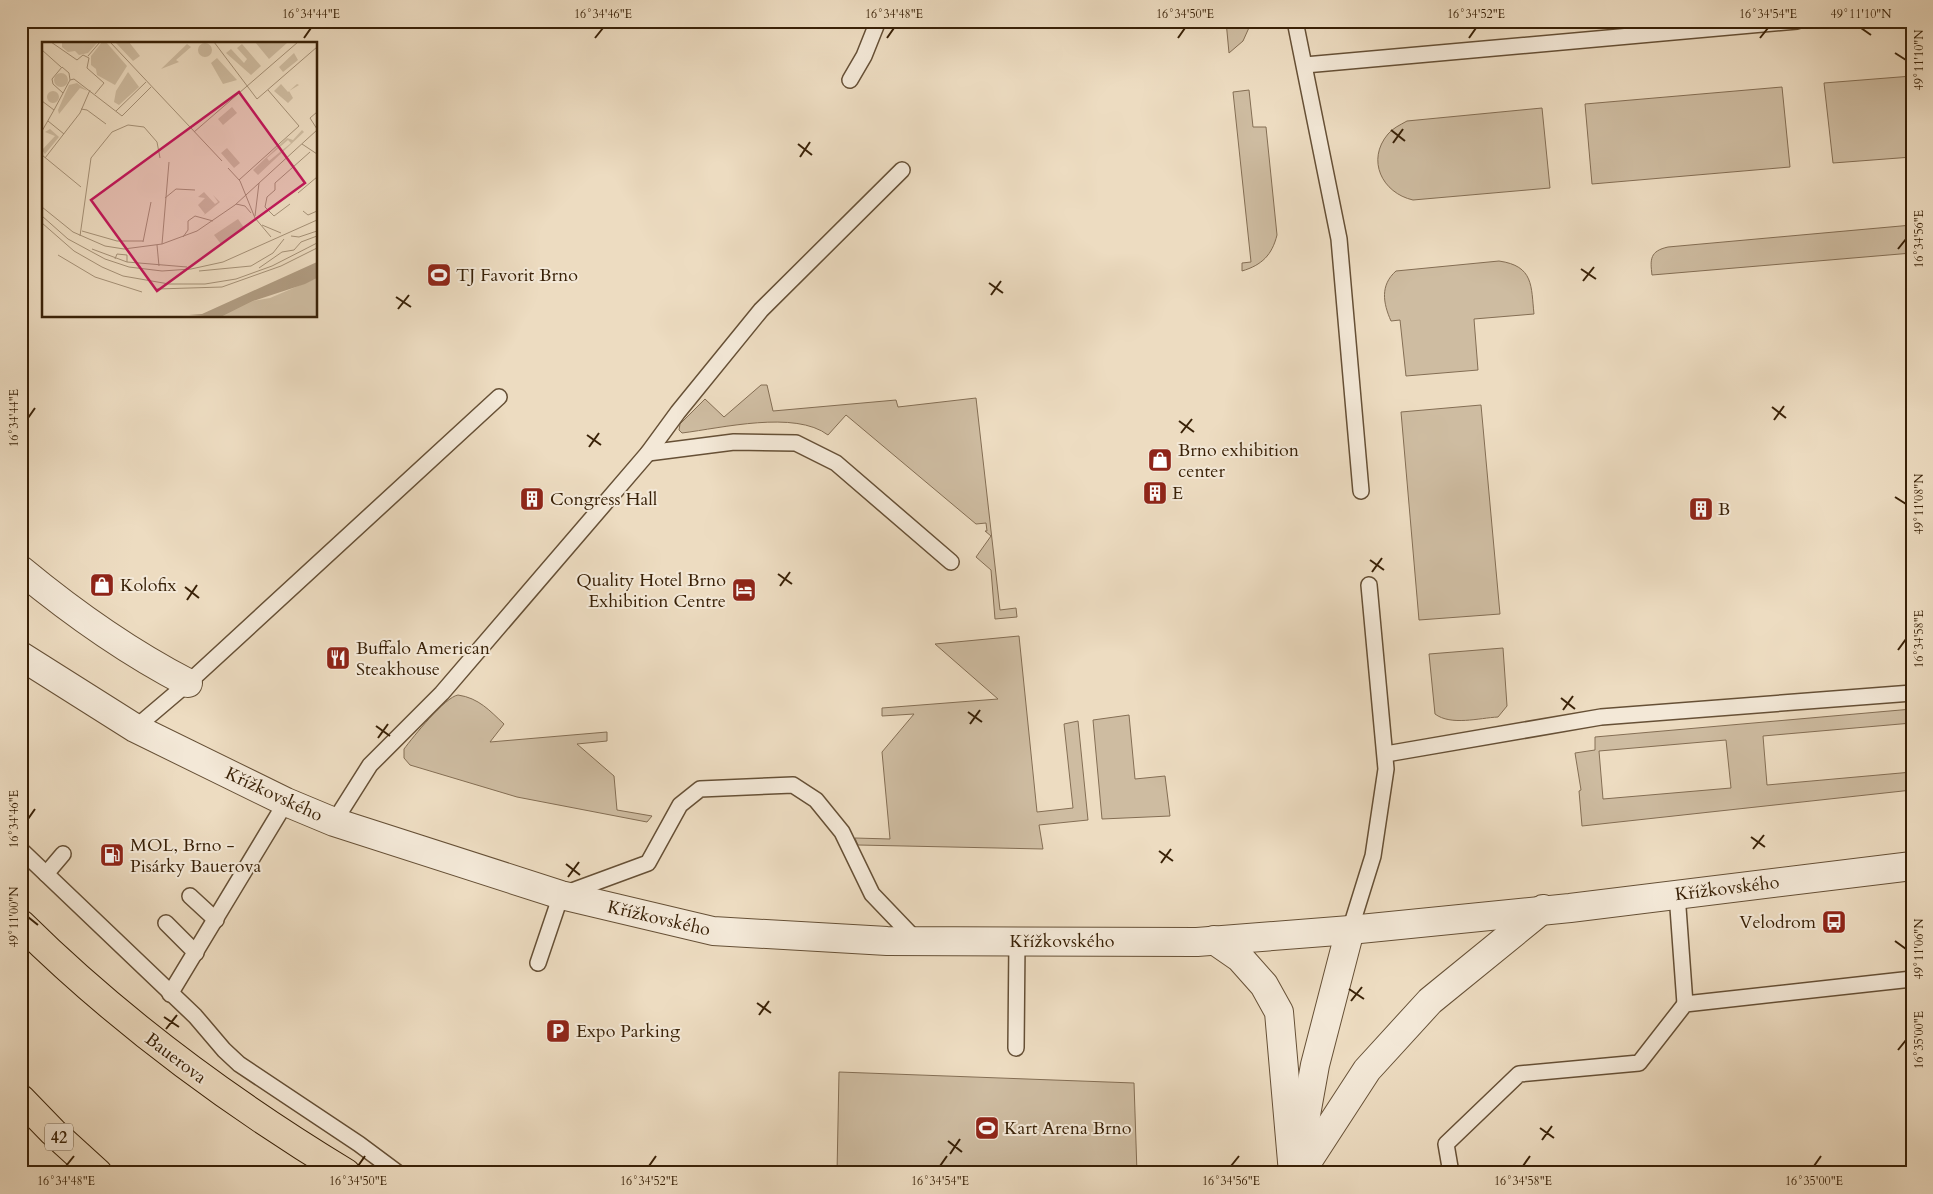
<svg xmlns="http://www.w3.org/2000/svg" width="1933" height="1194" font-family="Cardo,serif">
  <style>
    .green { fill: #cebca1; stroke: #846e54; fill-rule: evenodd }
    .lines { fill: none; stroke-linecap: round; stroke-linejoin: round }
    .lane-casing { stroke: #665036; stroke-width: 18 }
    .street-casing { stroke: #665036; stroke-width: 30 }
    .highway-casing { stroke: #392107; stroke-width: 30 }
    .lane { stroke: #f3e8d7; stroke-width: 15 }
    .street { stroke: #f3e8d7; stroke-width: 28 }
    .highway { stroke: #eddcc1; stroke-width: 28 }
    .ticks { fill: none; stroke: #392107; stroke-width: 2 }
    .labels { text-anchor: middle; stroke-width: 4; stroke-linejoin: round; paint-order: stroke }
    .shield { fill: #f3e8d7; stroke: #715d45; stroke-width: 1 }
    .shield-label { font-size: 16px; font-weight: bold; fill: #392107 }
    .poi-label { font-size: 18px; fill: #392107; stroke: #f3e8d7; text-anchor: start }
    .street-label { font-size: 18px; fill: #392107; stroke: #f3e8d7 }
    .inset-road { fill: none; stroke: #a59177; stroke-width: 1 }
    .view { fill: #c2185b; fill-opacity: 0.15; stroke: #c2185b; stroke-width: 2.5 }
    .inset-edge { fill: none; stroke: #392107; stroke-width: 2.5 }
    .neatline { fill: none; stroke: #392107; stroke-width: 2 }
    .ticks-label { font-size: 12px; text-anchor: middle; fill: #392107 }
  </style>
  <rect width="100%" height="100%" fill="#eddcc1"/>
  <filter id="stains"><feTurbulence type="fractalNoise" baseFrequency=".004" numOctaves="4"/><feColorMatrix values="0 0 0 0 .2 0 0 0 0 .09 0 0 0 0 .02 0 0 0 .5 -.17"/></filter>
  <radialGradient id="worn" r=".72"><stop offset=".6" stop-color="#630" stop-opacity="0"/><stop offset="1" stop-color="#630" stop-opacity=".3"/></radialGradient>
  <g class="green">
    <path d="M1226,21H1252L1243,41L1229,53Z"/>
    <path d="M1912,76V157L1833,163L1824,83Z"/>
    <path d="M1782,87L1790,167L1592,184L1585,104Z"/>
    <path d="M1249,90L1253,127H1266L1277,235C1272,255 1262,265 1242,271V263L1251,262L1233,92Z"/>
    <path d="M1542,108L1550,188L1413,200C1382,193 1366,160 1388,134C1393,128 1400,125 1407,121Z"/>
    <path d="M1912,225V253L1652,275C1650,259 1650,251 1668,247Z"/>
    <path d="M1499,261C1534,266 1531,286 1534,314L1474,319L1478,370L1406,376L1400,320L1391,321C1383,303 1380,285 1396,271Z"/>
    <path d="M761,385H767L773,411L896,400L898,407L976,398L1000,610L1016,608L1017,617L995,619L991,570L976,557L991,536L985,531H987L986,523L976,524L846,415L828,435C795,410 722,428 682,433L679,430L680,424L705,399L724,417Z"/>
    <path d="M1481,405L1500,614L1419,620L1401,412Z"/>
    <path d="M1019,636L1037,812L1073,808L1064,724L1078,721L1088,820L1039,825L1043,849L858,845L855,838L890,839L882,752L914,714L882,716V708L998,699L935,644Z"/>
    <path d="M1503,648L1507,706L1498,717C1479,718 1451,726 1435,714L1429,654Z"/>
    <path d="M458,695C479,698 490,711 504,724L490,742L607,732V741L577,744L614,776L617,810L652,816L647,822L517,797L410,765L404,758V749C413,737 445,697 458,695Z"/>
    <path d="M1912,709V723L1763,736L1767,785L1912,772V790L1582,826L1579,791L1581,790L1575,753L1595,750V737ZM1726,740L1731,788L1603,799L1599,751Z"/>
    <path d="M1129,715L1135,779L1165,776L1170,816L1102,819L1093,720Z"/>
    <path d="M839,1072L1134,1083L1137,1173H837Z"/>
  </g>
  <g class="lines">
    <defs>
      <g id="lane">
        <path d="M1295,21L1339,239L1361,491"/>
        <path d="M1305,65L1797,21"/>
        <path d="M850,80L864,56L878,21"/>
        <path d="M648,453L734,442L796,443L836,463L951,562"/>
        <path d="M135,728L188,683L499,397"/>
        <path d="M1386,754L1601,717L1912,693"/>
        <path d="M334,822L370,765L442,693L648,453L678,412L761,310L902,170"/>
        <path d="M21,850L195,1016L224,1050L239,1064L359,1144L398,1173"/>
        <path d="M46,874L63,854"/>
        <path d="M1677,894L1685,1004"/>
        <path d="M190,896L216,920"/>
        <path d="M166,923L196,953"/>
        <path d="M1350,930L1373,856L1386,769L1369,585"/>
        <path d="M538,963L561,895L648,863L680,805L700,789L793,785L816,800L842,832L872,894L917,941"/>
        <path d="M170,994L286,802"/>
        <path d="M1016,1048L1017,941"/>
        <path d="M1451,1173L1446,1144L1519,1074L1639,1063L1685,1004L1912,979"/>
      </g>
      <g id="street">
        <path d="M21,570C73,613 128,652 188,683"/>
        <path d="M21,656L135,728L286,802L334,822L561,895L713,931L887,941L1197,942L1350,930L1570,908L1912,866"/>
        <path d="M1214,940L1240,958L1264,985L1279,1012L1293,1173"/>
        <path d="M1300,1148L1315,1065L1350,930"/>
        <path d="M1300,1173L1367,1070L1430,1001L1543,909"/>
      </g>
      <g id="highway">
        <path d="M21,924C119,1021 229,1102 346,1173"/>
        <path d="M21,1099L53,1132L98,1173"/>
      </g>
    </defs>
    <use href="#lane" class="lane-casing"/>
    <use href="#street" class="street-casing"/>
    <use href="#highway" class="highway-casing"/>
    <use href="#lane" class="lane"/>
    <use href="#street" class="street"/>
    <use href="#highway" class="highway"/>
  </g>
  <path class="ticks" d="M1861,28L1871,35M304,38L311,28M595,38L603,28M887,38L894,28M1178,38L1185,28M1469,38L1476,28M1760,38L1768,28M1895,53L1906,60M1391,130L1405,141M1393,143L1403,129M798,144L812,155M800,157L810,142M1898,249L1906,239M1581,269L1596,279M1583,281L1594,267M989,283L1003,293M991,295L1001,281M396,297L411,307M398,309L409,295M1772,407L1786,418M28,418L35,408M1774,420L1784,406M1179,421L1194,432M1181,433L1192,419M587,435L601,445M589,447L599,433M1895,497L1906,504M1370,560L1384,570M1372,572L1382,558M778,574L792,584M780,586L790,572M185,587L199,598M187,600L197,585M1898,650L1906,639M1561,698L1575,709M1563,710L1573,696M968,712L982,722M970,724L980,710M376,726L390,736M378,738L388,724M28,819L35,809M1751,837L1765,847M1753,849L1764,835M1159,851L1173,861M1161,863L1171,849M566,864L580,875M568,877L579,862M28,917L38,925M1895,941L1906,949M1349,989L1364,999M1351,1001L1362,987M757,1003L771,1013M759,1015L769,1001M164,1017L179,1027M166,1029L177,1015M1898,1050L1906,1040M1540,1128L1554,1138M1542,1140L1552,1126M948,1141L962,1152M950,1154L960,1139M66,1166L74,1156M358,1166L365,1156M649,1166L656,1156M940,1166L947,1156M1231,1166L1239,1156M1523,1166L1530,1156M1814,1166L1821,1156"/>
  <defs>
    <symbol id="stadium-square" viewBox="-11 -11 22 22"><rect x="-9" y="-9" width="18" height="18" rx="4" fill="#8f2418" stroke="#f3e8d7"/><path d="M0-5a6.5 5 0 1 0 0 10a6.5 5 0 1 0 0-10ZM-3.5-1.8h7v3.6h-7Z" fill="#fff"/></symbol>
    <symbol id="shop-square" viewBox="-11 -11 22 22"><rect x="-9" y="-9" width="18" height="18" rx="4" fill="#8f2418" stroke="#f3e8d7"/><path d="M-5-2.5h2.3a2.7 3.5 0 0 1 5.4 0H5L5.5 6h-11ZM-1.5-2.5h3a1.5 2.3 0 0 0-3 0Z" fill="#fff"/></symbol>
    <symbol id="building-square" viewBox="-11 -11 22 22"><rect x="-9" y="-9" width="18" height="18" rx="4" fill="#8f2418" stroke="#f3e8d7"/><path d="M-4-6H4V6H1V3H-1V6H-4ZM-2.5-4.3h1.7v1.8h-1.7ZM.8-4.3h1.7v1.8H.8ZM-2.5-1h1.7V.8h-1.7ZM.8-1h1.7V.8H.8Z" fill="#fff"/></symbol>
    <symbol id="hotel-square" viewBox="-11 -11 22 22"><rect x="-9" y="-9" width="18" height="18" rx="4" fill="#8f2418" stroke="#f3e8d7"/><path d="M-6-4.5h1.5V1H6V5H4.5V3h-9V5H-6ZM-4 0a1.8 1.8 0 1 1 3.6 0ZM.5 0V-2.5h3Q6-2.5 6 0Z" fill="#fff"/></symbol>
    <symbol id="restaurant-square" viewBox="-11 -11 22 22"><rect x="-9" y="-9" width="18" height="18" rx="4" fill="#8f2418" stroke="#f3e8d7"/><path d="M-5-6h1v4h1v-4h1v4h1v-4h1v5L-1.5 .5V6h-2V.5L-5-1ZM5-6V6H3V1.5H1.5Q1.5-4 5-6Z" fill="#fff"/></symbol>
    <symbol id="fuel-square" viewBox="-11 -11 22 22"><rect x="-9" y="-9" width="18" height="18" rx="4" fill="#8f2418" stroke="#f3e8d7"/><path d="M-5.5-6h7V0h2V4h1.3V-2.5L3-4.5l.8-.8L6-3V5H2.5V1h-1V6h-7ZM-4.2-4.7v3.2H.2V-4.7Z" fill="#fff"/></symbol>
    <symbol id="bus-square" viewBox="-11 -11 22 22"><rect x="-9" y="-9" width="18" height="18" rx="4" fill="#8f2418" stroke="#f3e8d7"/><path d="M-5-6H5V4H4V6H2V4H-2V6H-4V4H-5ZM-3.5-4V0h7V-4ZM-3.5 1.2v1.5H-2V1.2ZM2 1.2v1.5H3.5V1.2Z" fill="#fff"/></symbol>
    <symbol id="parking-square" viewBox="-11 -11 22 22"><rect x="-9" y="-9" width="18" height="18" rx="4" fill="#8f2418" stroke="#f3e8d7"/><path d="M-3.5-5.5H1a3.5 3.5 0 0 1 0 7H-1V5.5H-3.5ZM-1-3.4V-.6H.8a1.4 1.4 0 0 0 0-2.8Z" fill="#fff"/></symbol>
  </defs>
  <g fill-rule="evenodd">
    <use href="#stadium-square" x="425" y="261" width="28" height="28"/>
    <use href="#shop-square" x="1146" y="446" width="28" height="28"/>
    <use href="#building-square" x="1141" y="479" width="28" height="28"/>
    <use href="#building-square" x="518" y="485" width="28" height="28"/>
    <use href="#building-square" x="1687" y="495" width="28" height="28"/>
    <use href="#shop-square" x="88" y="571" width="28" height="28"/>
    <use href="#hotel-square" x="730" y="576" width="28" height="28"/>
    <use href="#restaurant-square" x="324" y="644" width="28" height="28"/>
    <use href="#fuel-square" x="98" y="841" width="28" height="28"/>
    <use href="#bus-square" x="1820" y="908" width="28" height="28"/>
    <use href="#parking-square" x="544" y="1017" width="28" height="28"/>
    <use href="#stadium-square" x="973" y="1114" width="28" height="28"/>
  </g>
  <g class="labels">
    <rect class="shield" x="45" y="1123.5" width="28" height="27" rx="4"/>
    <g class="shield-label">
      <text x="59" y="1143">42</text>
    </g>
    <g class="poi-label">
      <text x="456" y="281">TJ Favorit Brno</text>
      <text x="1178" y="456">Brno exhibition<tspan x="1178" dy="21">center</tspan></text>
      <text x="1172" y="499">E</text>
      <text x="550" y="505">Congress Hall</text>
      <text x="1718" y="515">B</text>
      <text x="726" y="586" text-anchor="end">Quality Hotel Brno<tspan x="726" dy="21">Exhibition Centre</tspan></text>
      <text x="120" y="591">Kolofix</text>
      <text x="356" y="654">Buffalo American<tspan x="356" dy="21">Steakhouse</tspan></text>
      <text x="130" y="851">MOL, Brno -<tspan x="130" dy="21">Pisárky Bauerova</tspan></text>
      <text x="1816" y="928" text-anchor="end">Velodrom</text>
      <text x="576" y="1037">Expo Parking</text>
      <text x="1004" y="1134">Kart Arena Brno</text>
    </g>
    <g class="street-label">
      <text transform="translate(274 794) rotate(25)" y="6">Křížkovského</text>
      <text transform="translate(1727 888) rotate(-7)" y="6">Křížkovského</text>
      <text transform="translate(659 918) rotate(13)" y="6">Křížkovského</text>
      <text x="1062" y="947">Křížkovského</text>
      <text transform="translate(176 1058) rotate(37)" y="6">Bauerova</text>
    </g>
  </g>
  <g transform="translate(42 42)">
    <rect width="275" height="275" fill="#eddcc1"/>
    <path d="M20,0H56L46,11L37,13L33,9L26,10L20,5ZM60,0H64L85,24L73,43L55,33L54,27L49,23V14ZM73,0H87L98,14L91,19ZM213,0H244L245,1L227,17ZM156 8a7 7 0 1 1 14 0a7 7 0 1 1-14 0ZM145,2L149,5L134,18L137,20L119,27ZM200,2L219,24L209,33L184,11L189,7L202,21L205,17L195,6ZM252,11L256,18L241,30L237,25ZM175,16L195,38L181,42L169,21ZM86,30L97,45L77,63L72,60L74,49ZM12 38a7 7 0 1 1 14 0a7 7 0 1 1-14 0ZM35,41L46,49L38,46L17,72L16,68L27,43ZM239,42L246,50L255,42L257,43L247,49L251,56L246,61L232,49ZM5 55a6 6 0 1 1 12 0a6 6 0 1 1-12 0ZM190,65L195,71L181,83L176,77ZM8,87L17,95L3,112L0,108L13,94L3,90ZM260,88L262,90L216,133L211,128L245,96L251,98ZM246,98L249,101L227,119L225,116ZM185,106L198,121L192,126L179,111ZM162,150L173,162L176,160L171,153L178,160L161,174L163,172L156,163L163,156L156,155ZM196,177L203,187L179,202L172,193ZM275,236V275H179L211,259L228,256Z" fill="#cebca1" fill-rule="evenodd"/>
    <path d="M275,220V236L263,242L211,259L179,275L147,273L160,272Z" fill="#b09c82"/>
    <path class="inset-road" d="M9,0L35,18L41,13L47,16L45,26L62,41L53,52M68,0L180,119M172,0L215,57L275,5M0,8L19,25M46,14L58,0M21,51L11,42L10,37L20,25L27,31L28,38M0,59L12,68L0,89M39,67L45,68L64,82M12,68L28,38L32,37L80,74L109,45M74,69L104,40M275,70L268,76L275,87M6,79L22,92M152,90L256,0M260,102L275,112M0,113L39,145M3,116L38,71L48,48M186,126L198,139L213,176M197,138L257,84L226,48M256,151L275,135M123,156L134,147L153,148M194,162L203,164L209,171M248,162L232,174L223,165L225,155L233,148V141L268,110M0,165L31,190L63,204L82,207L120,202L155,189L193,163L275,88M261,169L266,173L275,169M0,174L26,197L63,217L87,225L120,229L149,227L181,220L275,178M213,174L217,141M213,176L229,195M0,181L32,209L60,225L81,234L127,242H163L194,237L230,224L275,201M220,183L239,191M40,189L75,199H101M38,194L49,116L70,90L86,83L102,85L115,100L118,116M249,194L257,195L275,189M141,195L146,188V179L153,174L171,179M101,200L109,160M120,202L127,120M115,203L117,224M50,207L85,220L145,225M16,213L53,235L100,250M73,217L75,212L85,213V220M217,226L240,210L252,208L259,200L275,194M157,229L209,224L231,211L242,197M115,247L180,245L239,224L275,206"/>
    <path class="view" d="M197,50L263,141L115,249L49,158Z"/>
    <rect width="275" height="275" class="inset-edge"/>
  </g>
  <rect width="1933" height="1194" fill="none" stroke="#eddcc1" stroke-width="55"/>
  <rect x="28" y="28" width="1878" height="1138" class="neatline"/>
  <g class="ticks-label">
    <text x="311" y="18">16°34'44"E</text>
    <text x="603" y="18">16°34'46"E</text>
    <text x="894" y="18">16°34'48"E</text>
    <text x="1185" y="18">16°34'50"E</text>
    <text x="1476" y="18">16°34'52"E</text>
    <text x="1768" y="18">16°34'54"E</text>
    <text x="1861" y="18">49°11'10"N</text>
    <text transform="translate(1919 60) rotate(-90)" y="4">49°11'10"N</text>
    <text transform="translate(1919 239) rotate(-90)" y="4">16°34'56"E</text>
    <text transform="translate(14 418) rotate(-90)" y="4">16°34'44"E</text>
    <text transform="translate(1919 504) rotate(-90)" y="4">49°11'08"N</text>
    <text transform="translate(1919 639) rotate(-90)" y="4">16°34'58"E</text>
    <text transform="translate(14 819) rotate(-90)" y="4">16°34'46"E</text>
    <text transform="translate(14 917) rotate(-90)" y="4">49°11'00"N</text>
    <text transform="translate(1919 949) rotate(-90)" y="4">49°11'06"N</text>
    <text transform="translate(1919 1040) rotate(-90)" y="4">16°35'00"E</text>
    <text x="66" y="1185">16°34'48"E</text>
    <text x="358" y="1185">16°34'50"E</text>
    <text x="649" y="1185">16°34'52"E</text>
    <text x="940" y="1185">16°34'54"E</text>
    <text x="1231" y="1185">16°34'56"E</text>
    <text x="1523" y="1185">16°34'58"E</text>
    <text x="1814" y="1185">16°35'00"E</text>
  </g>
  <rect width="100%" height="100%" filter="url(#stains)"/>
  <rect width="100%" height="100%" fill="url(#worn)"/>
</svg>
